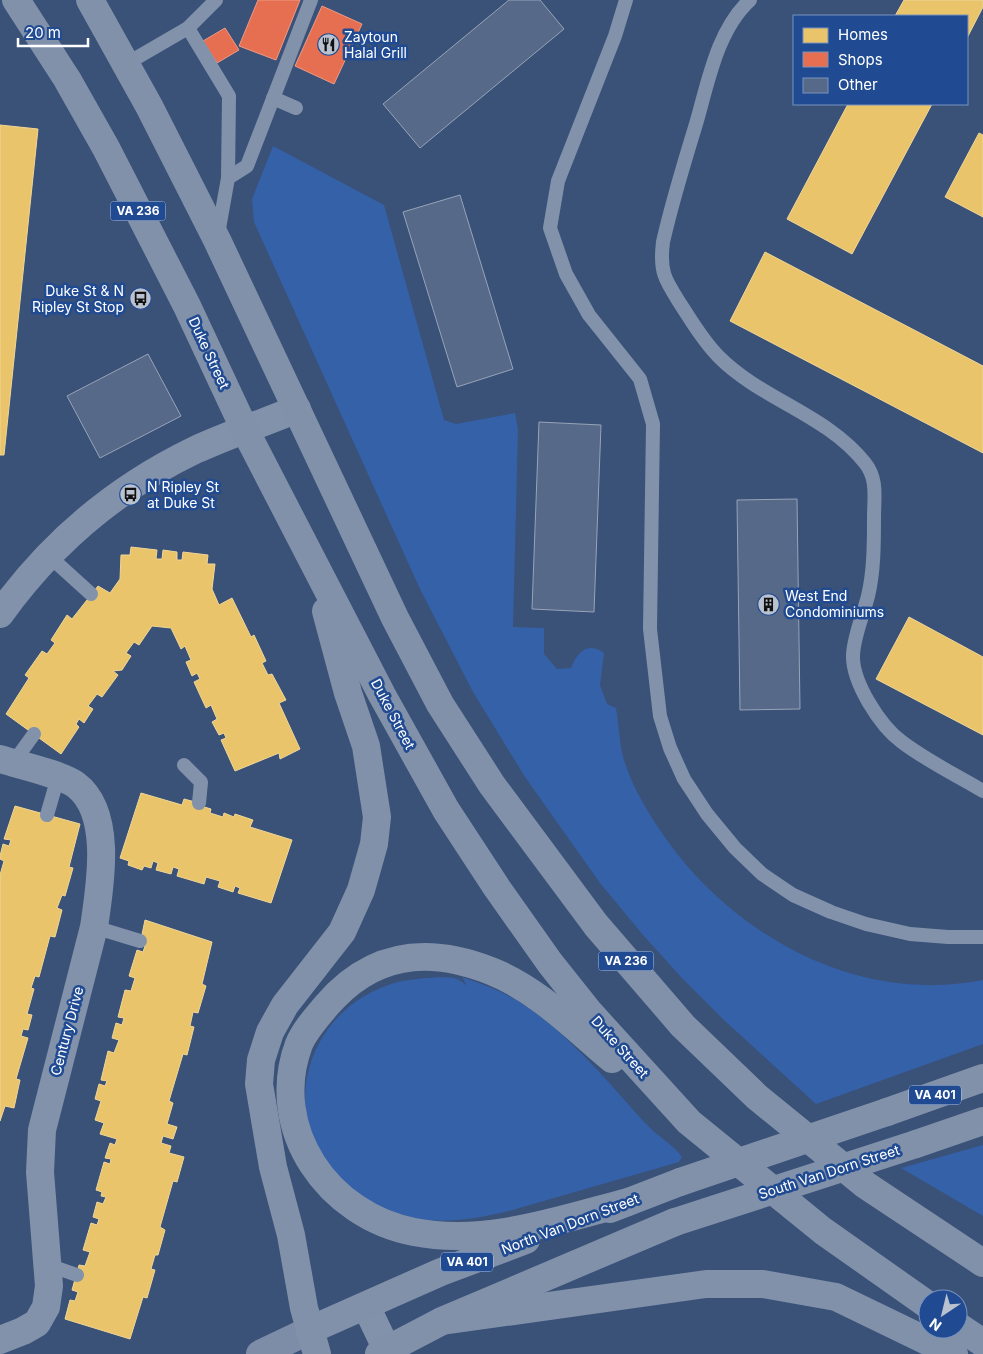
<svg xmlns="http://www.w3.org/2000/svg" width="983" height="1354" font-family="Inter,sans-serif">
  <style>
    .green { fill: #3561a8 }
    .homes { fill: #e9c46a; stroke: #f0d697 }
    .shops { fill: #e76f51; stroke: #ee9a85 }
    .building { fill: #566988; stroke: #97a4b9 }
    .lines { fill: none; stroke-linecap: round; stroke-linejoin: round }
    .lane { stroke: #8292ab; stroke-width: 14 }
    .street { stroke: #8292ab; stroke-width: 28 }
    .secondary { stroke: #7e8da7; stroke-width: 28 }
    .primary { stroke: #8191aa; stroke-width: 28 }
    .primary-bridge { stroke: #8191aa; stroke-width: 28 }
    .labels { text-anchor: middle; stroke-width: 5; stroke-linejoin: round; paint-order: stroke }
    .shield { fill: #204b92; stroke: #bcc9de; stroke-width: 1 }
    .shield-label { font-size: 12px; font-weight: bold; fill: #fff }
    .poi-label { font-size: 14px; fill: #fff; stroke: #204b92; text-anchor: start }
    .street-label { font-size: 14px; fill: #fff; stroke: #204b92 }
  </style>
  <rect width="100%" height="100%" fill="#3a5178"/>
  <g class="green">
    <path d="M273,146L384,205L444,420L456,424L515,413L518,429L513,627L544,628V654L557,669L571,668C577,652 588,641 604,653L600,685L607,704L616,708C619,724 619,744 624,760C632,786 647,811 662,833C732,936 858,1005 983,980V1044L816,1104L726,1022L681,977L643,935L600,883L525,777L473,692L420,589L254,222L252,199Z"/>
    <path d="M462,977C483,984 505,992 524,1005C571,1036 608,1082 646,1124C657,1136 673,1144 682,1157L679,1162L509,1211C468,1221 424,1227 383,1210C376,1207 368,1201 361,1196C353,1191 342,1186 336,1179C275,1108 309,1006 398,982C411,979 442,976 454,978C459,979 464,983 467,986Z"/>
    <path d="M983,1145V1216L901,1168Z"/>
  </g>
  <g class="homes">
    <path d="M904,0H983V7L967,38V16H895Z"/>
    <path d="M848,104H932L852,254L787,219Z"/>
    <path d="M0,125L38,129L4,455H0Z"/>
    <path d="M979,133L983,135V217L945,197Z"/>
    <path d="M765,252L983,366V453L730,321Z"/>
    <path d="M131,547L157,550L156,559H162L163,550L177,552V560H182L183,552L208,555L207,564H215L212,589L219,605L232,598L251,637L254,635L266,661L262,663L268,675L272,674L286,700L279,703L300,749L280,759L279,753L235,771L221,740L226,738L224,733L219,735L212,722L217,719L211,705L206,708L194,682L200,679L197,673L192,676L186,662L191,660L185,646L181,649L171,628L152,626L139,645L134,642L126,653L131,656L122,670L113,671L118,675L102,697L97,694L88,706L93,709L84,723L79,719L76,724L79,727L61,754L6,714L29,678L25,675L42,651L47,654L55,643L51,640L67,615L72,619L98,586L110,593L120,579L121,555H130Z"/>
    <path d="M909,617L983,657V735L876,679Z"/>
    <path d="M141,793L182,805L184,799L199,803L201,806L211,809L210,813L223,817L224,813L234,817L235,814L253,820L250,827L292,840L271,903L238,893L240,888L235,886L233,892L218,887L220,881L206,877L204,884L177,876L179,869L173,867L171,874L156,870L158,863L153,861L151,868L144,866L142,870L128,865L129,861L120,858Z"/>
    <path d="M15,806L80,824L69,867L73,868L65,896L62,895L57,908L62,910L55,937L50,936L39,977L35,976L31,988L34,989L27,1014L32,1015L28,1030L23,1029L21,1036L28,1038L16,1079L20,1080L14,1108L5,1106L0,1121V875L4,861L0,859V856L3,844L9,846L11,840L4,839Z"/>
    <path d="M145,920L212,942L202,984L206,986L198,1013L193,1012L190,1026L194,1027L187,1055L183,1054L169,1101L173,1103L167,1124L177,1127L173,1139L163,1136L161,1143L171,1146L169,1153L184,1157L177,1182L173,1181L160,1227L165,1230L158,1255H155L151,1269L155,1270L147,1298L143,1297L130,1339L65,1319L70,1300L75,1301L78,1292L72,1290L79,1265L85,1266L90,1252L83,1250L91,1223L97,1225L99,1219L93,1217L97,1202L103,1204L106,1197L101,1196L102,1192L96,1190L104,1162L110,1164L111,1159L105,1158L110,1143L115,1145L117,1139L100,1134L104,1123L95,1120L101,1101L95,1099L99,1084L105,1086L107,1081L101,1080L108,1051L114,1053L119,1040L112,1038L116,1023L122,1025L124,1018L118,1017L125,990L131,991L135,978L129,976L137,950L143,952L145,946L140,944Z"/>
  </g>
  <g class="shops">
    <path d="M258,0H300L276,60L239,46Z"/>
    <path d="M322,6L362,24L334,84L295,66Z"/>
    <path d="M225,28L239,50L217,63L203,41Z"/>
  </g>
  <g class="building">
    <path d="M509,0H540L564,29L420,148L383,104Z"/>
    <path d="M460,195L513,369L457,387L403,212Z"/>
    <path d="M148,354L181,416L100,458L67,396Z"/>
    <path d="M539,422L601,425L594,612L532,609Z"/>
    <path d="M797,499L800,709L740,710L737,500Z"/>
  </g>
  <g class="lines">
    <g class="lane">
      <path d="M626,0L615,36L558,181L550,228L566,274L589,315L640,379L653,424L650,629L660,716L670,748L684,779L707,814L735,848L762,874L793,895L831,912L866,924L910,934L948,937H983"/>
      <path d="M750,0C717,30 708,83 696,124C684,163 672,202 663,242C659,274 666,281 683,308C694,325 704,342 719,357C762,400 826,414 865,463C878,479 874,498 874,517C874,544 874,571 868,596C863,616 854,635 853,655C852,682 880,726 902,742C927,761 956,775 983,791"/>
      <path d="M188,28L229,96L228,178"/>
      <path d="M126,64L188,28L216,0"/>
      <path d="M273,98L296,108"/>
      <path d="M218,234L228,178L247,166L311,0"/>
      <path d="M48,555L91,594"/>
      <path d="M13,763L34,734"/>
      <path d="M184,765L201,782L199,803"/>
      <path d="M47,815L58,777"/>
      <path d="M94,927L140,941"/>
      <path d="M48,1265L77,1275"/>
    </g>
    <g class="street">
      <path d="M0,614C51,543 116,488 195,450C228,435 263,423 297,409"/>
      <path d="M0,759C19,765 61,774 76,785C113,813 100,886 94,927L42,1130L40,1172L49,1286L46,1307L37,1323L23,1331L0,1340"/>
      <path d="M366,1306L389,1354"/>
    </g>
    <path class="secondary" d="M260,1354L310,1330"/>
    <g class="primary">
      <path d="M16,0L67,79L106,148L187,306L245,430L382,695L446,810L497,888L550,963L589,1012L689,1122L823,1231L928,1305"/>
      <path d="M90,0L149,106L217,240L395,618L440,704L492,785L596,925L683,1026L757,1097L864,1184L983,1263"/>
      <path d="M612,1059C575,1028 537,989 491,971C427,946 372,952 326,1006C316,1018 305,1030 299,1044C267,1130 329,1216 414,1232C486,1246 559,1220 628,1202"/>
      <path d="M887,1112L983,1078"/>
      <path d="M916,1144L983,1121"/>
      <path d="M610,1209L680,1182"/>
      <path d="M442,1321L706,1284H763L836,1297L954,1354"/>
      <path d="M958,1326L983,1343"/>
      <path d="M310,1330L441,1272L526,1240"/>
      <path d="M317,1354L304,1308L291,1235L273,1167L259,1084L261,1060L270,1032L285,1005L342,932L361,890L374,844L377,817L366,746L348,693L326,611"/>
      <path d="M379,1354L442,1321L675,1222"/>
    </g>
    <g class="primary-bridge">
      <path d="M680,1182L887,1112"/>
      <path d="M675,1222L916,1144"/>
    </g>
  </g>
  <defs>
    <symbol id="restaurant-disc" viewBox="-11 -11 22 22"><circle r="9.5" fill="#bac2d0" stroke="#204b92"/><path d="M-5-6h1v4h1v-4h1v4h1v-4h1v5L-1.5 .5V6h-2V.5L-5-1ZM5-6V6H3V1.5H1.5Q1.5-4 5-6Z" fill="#111"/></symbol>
    <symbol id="bus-disc" viewBox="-11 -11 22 22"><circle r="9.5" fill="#bac2d0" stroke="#204b92"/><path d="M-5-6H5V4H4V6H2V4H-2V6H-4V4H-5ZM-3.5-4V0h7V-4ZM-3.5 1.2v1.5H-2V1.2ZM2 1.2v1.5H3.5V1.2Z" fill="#111"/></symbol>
    <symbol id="building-disc" viewBox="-11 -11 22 22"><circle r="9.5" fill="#bac2d0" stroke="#204b92"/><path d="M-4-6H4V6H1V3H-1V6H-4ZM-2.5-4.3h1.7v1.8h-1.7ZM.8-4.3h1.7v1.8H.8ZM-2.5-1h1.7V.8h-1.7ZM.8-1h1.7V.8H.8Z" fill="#111"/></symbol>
  </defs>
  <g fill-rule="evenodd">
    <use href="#restaurant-disc" x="316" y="32" width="25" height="25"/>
    <use href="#bus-disc" x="128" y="286" width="25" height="25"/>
    <use href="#bus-disc" x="118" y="482" width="25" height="25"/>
    <use href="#building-disc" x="756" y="592" width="25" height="25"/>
  </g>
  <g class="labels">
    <g class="shield">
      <rect x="110.5" y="201.5" width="55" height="19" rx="4"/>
      <rect x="598.5" y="951.5" width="55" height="19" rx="4"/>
      <rect x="909" y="1085.5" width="52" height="19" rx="4"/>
      <rect x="441" y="1252.5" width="52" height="19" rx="4"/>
    </g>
    <g class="shield-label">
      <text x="138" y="215">VA 236</text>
      <text x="626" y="965">VA 236</text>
      <text x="935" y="1099">VA 401</text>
      <text x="467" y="1266">VA 401</text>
    </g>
    <g class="poi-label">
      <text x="344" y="42">Zaytoun<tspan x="344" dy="16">Halal Grill</tspan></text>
      <text x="124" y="296" text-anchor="end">Duke St &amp; N<tspan x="124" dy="16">Ripley St Stop</tspan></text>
      <text x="147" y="492">N Ripley St<tspan x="147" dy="16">at Duke St</tspan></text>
      <text x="785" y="601">West End<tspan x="785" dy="16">Condominiums</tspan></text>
    </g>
    <g class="street-label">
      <text transform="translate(209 353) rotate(65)" y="5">Duke Street</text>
      <text transform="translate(393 714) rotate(62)" y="5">Duke Street</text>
      <text transform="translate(67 1031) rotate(-75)" y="5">Century Drive</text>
      <text transform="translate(620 1047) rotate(48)" y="5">Duke Street</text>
      <text transform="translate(829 1172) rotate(-18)" y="5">South Van Dorn Street</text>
      <text transform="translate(570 1224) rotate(-21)" y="5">North Van Dorn Street</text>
    </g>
  </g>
  <rect x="793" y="15" width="175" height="90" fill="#204b92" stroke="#7993be"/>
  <rect x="803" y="28" width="25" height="15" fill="#e9c46a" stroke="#7993be"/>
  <text x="838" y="40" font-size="15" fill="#ffffff">Homes</text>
  <rect x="803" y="52" width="25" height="15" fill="#e76f51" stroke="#7993be"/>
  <text x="838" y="65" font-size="15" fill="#ffffff">Shops</text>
  <rect x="803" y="78" width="25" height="15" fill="#566988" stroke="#7993be"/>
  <text x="838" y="90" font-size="15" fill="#ffffff">Other</text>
  <g transform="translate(943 1314) rotate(215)"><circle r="24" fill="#204b92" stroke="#7993be"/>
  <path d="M0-4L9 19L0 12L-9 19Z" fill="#bac2d0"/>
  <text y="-8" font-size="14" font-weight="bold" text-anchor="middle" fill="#ffffff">N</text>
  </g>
  <path d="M18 38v8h70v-8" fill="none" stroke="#ffffff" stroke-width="2.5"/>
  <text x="25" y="38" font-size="15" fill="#ffffff" stroke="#204b92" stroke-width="4" paint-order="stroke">20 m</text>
</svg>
